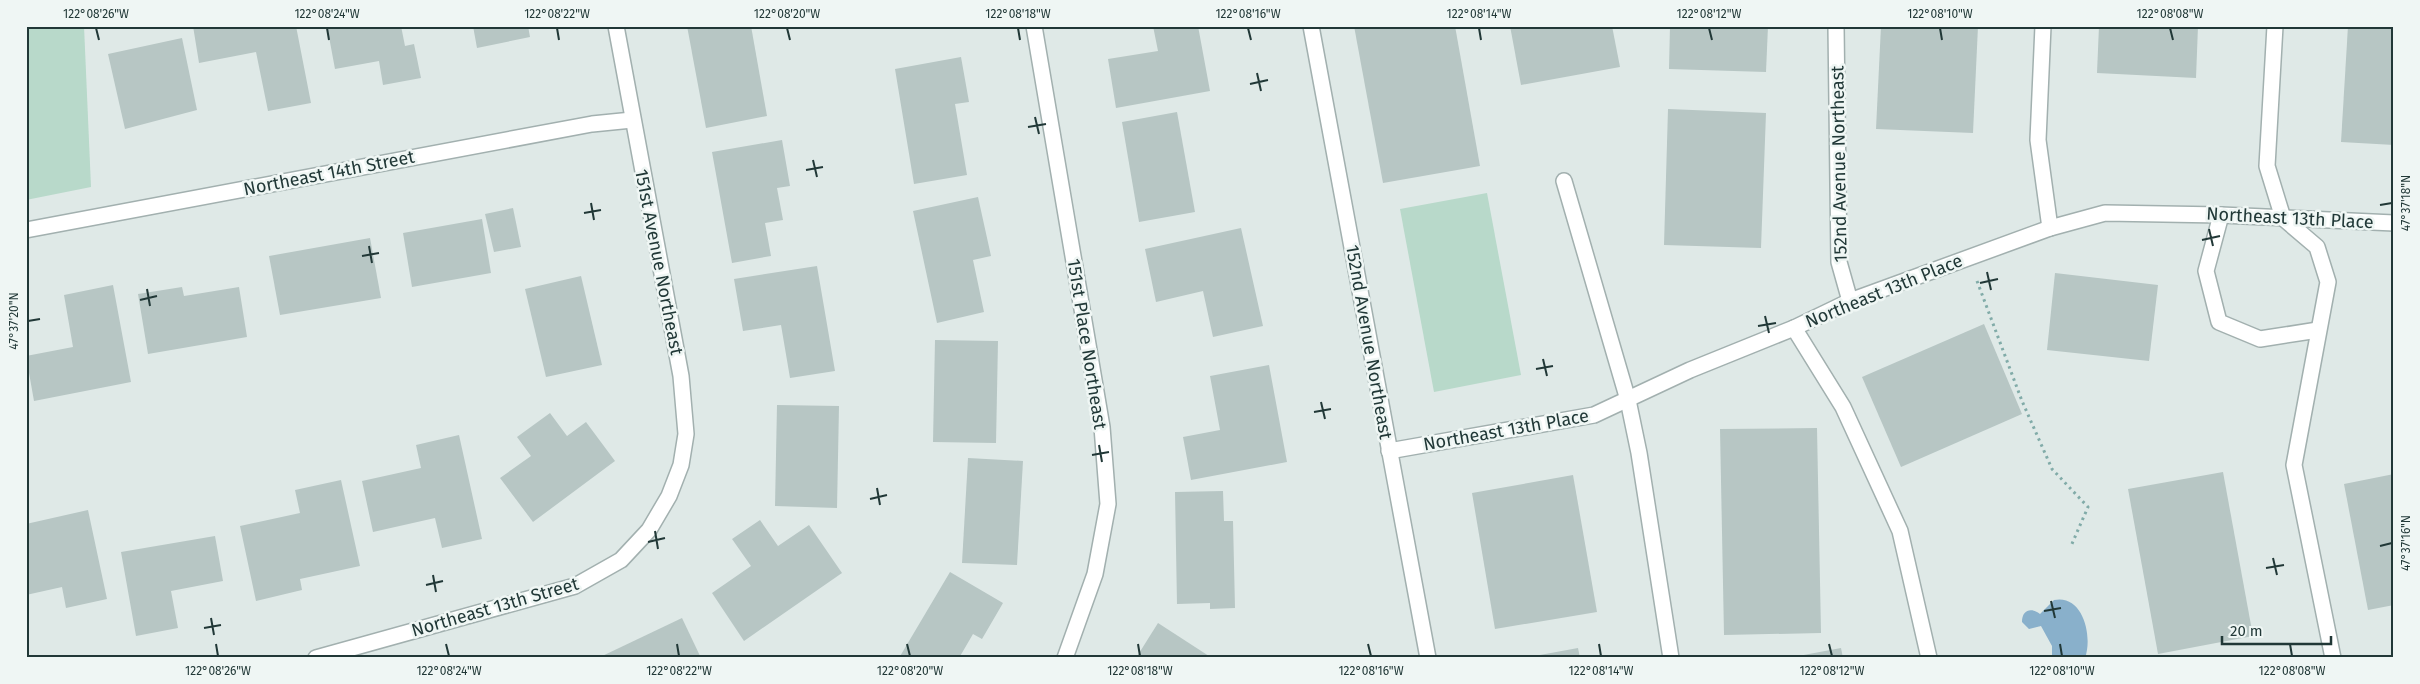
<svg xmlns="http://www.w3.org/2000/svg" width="2420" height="684" font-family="'Fira Sans',sans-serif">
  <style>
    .green { fill: #b8d9ca }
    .water { fill: #89b0cb }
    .building { fill: #b7c6c4 }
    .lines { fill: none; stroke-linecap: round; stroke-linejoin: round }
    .lane-casing { stroke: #a2b0af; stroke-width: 18 }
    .street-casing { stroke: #a2b0af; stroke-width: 18 }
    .path { stroke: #81aba8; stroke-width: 3; stroke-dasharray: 2.5 4; stroke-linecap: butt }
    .lane { stroke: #fff; stroke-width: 15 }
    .street { stroke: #fff; stroke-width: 15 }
    .ticks { fill: none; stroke: #213837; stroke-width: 2 }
    .labels { text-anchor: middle; stroke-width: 5; stroke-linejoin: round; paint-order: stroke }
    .street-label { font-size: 18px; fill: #213837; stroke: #eff6f4 }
    .neatline { fill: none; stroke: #213837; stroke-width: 2 }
    .ticks-label { font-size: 12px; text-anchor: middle; fill: #213837 }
  </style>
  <rect width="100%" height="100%" fill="#dfe9e7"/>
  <g class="green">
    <path d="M26,26H84L91,187L26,200Z"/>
    <path d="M1487,193L1521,375L1434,392L1400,209Z"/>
  </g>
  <path class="water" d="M2054,600C2083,594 2093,636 2085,658H2052V646L2041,626L2029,629L2022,622C2022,610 2031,607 2040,614Z"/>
  <g class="building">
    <path d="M193,26H296L311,103L268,111L256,52L199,63Z"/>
    <path d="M327,26H401L405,46L414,44L421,78L383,85L379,61L335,69Z"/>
    <path d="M473,26H528L530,37L477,48Z"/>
    <path d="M687,26H751L767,116L706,128Z"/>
    <path d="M1153,26H1198L1210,91L1116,108L1108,59L1158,51Z"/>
    <path d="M1354,26H1455L1480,166L1383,183Z"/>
    <path d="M1510,26H1612L1620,67L1521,85Z"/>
    <path d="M1670,26H1768L1766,72L1669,69Z"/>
    <path d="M1881,26H1978L1973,133L1876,129Z"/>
    <path d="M2099,26H2198L2196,78L2097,73Z"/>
    <path d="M2348,26H2394V145L2341,142Z"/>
    <path d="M182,38L197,110L125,129L108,54Z"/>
    <path d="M961,57L969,102L955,104L967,175L914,184L895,69Z"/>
    <path d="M1668,109L1766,113L1761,248L1664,245Z"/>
    <path d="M1177,112L1195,212L1139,222L1122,122Z"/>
    <path d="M782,140L790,186L777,188L783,220L765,223L771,256L732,263L712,152Z"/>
    <path d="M978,197L991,256L973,260L984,312L937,323L913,211Z"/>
    <path d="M513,208L521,247L494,252L485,214Z"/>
    <path d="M482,219L491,273L412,287L403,233Z"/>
    <path d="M1241,228L1263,326L1213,337L1203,291L1156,302L1145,249Z"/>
    <path d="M370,238L381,298L280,315L269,256Z"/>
    <path d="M817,266L835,371L790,378L781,325L743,331L734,279Z"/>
    <path d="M2055,273L2158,285L2149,361L2047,350Z"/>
    <path d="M581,276L602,365L546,377L525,289Z"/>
    <path d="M113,285L131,382L34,401L26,356L73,347L64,295Z"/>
    <path d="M182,287L184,296L239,287L247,337L148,354L138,294Z"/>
    <path d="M1984,324L2022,414L1901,467L1862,377Z"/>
    <path d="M935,340L998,341L996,443L933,442Z"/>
    <path d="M1269,365L1287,462L1191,480L1183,437L1220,430L1210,376Z"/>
    <path d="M777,405L839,406L837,508L775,506Z"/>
    <path d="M550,413L567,436L586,422L615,461L533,522L500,478L531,456L517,437Z"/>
    <path d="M1817,428L1821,633L1724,635L1720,429Z"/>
    <path d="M459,435L482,539L442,548L435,518L373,532L362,481L421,468L416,445Z"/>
    <path d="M968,458L1023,461L1017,565L962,563Z"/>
    <path d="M2223,472L2253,636L2158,654L2128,489Z"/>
    <path d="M2394,474V605L2368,610L2344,484Z"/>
    <path d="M1573,475L1597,612L1495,629L1472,493Z"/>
    <path d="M341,480L360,566L300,579L302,590L256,601L240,526L300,513L295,490Z"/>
    <path d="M1223,491L1224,521H1233L1235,608L1210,609V603L1177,604L1175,492Z"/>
    <path d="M88,510L107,599L66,608L62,587L26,595V524Z"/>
    <path d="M760,520L778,546L809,525L842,573L744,641L712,593L751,566L732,539Z"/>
    <path d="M215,536L223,581L171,591L178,628L136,636L121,552Z"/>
    <path d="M950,572L1003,603L982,639L973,634L959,658H899Z"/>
    <path d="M682,618L701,658H598Z"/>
    <path d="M1158,623L1212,658H1136Z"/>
    <path d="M1578,648L1580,658H1529V657Z"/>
    <path d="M1841,648L1843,658H1793V657Z"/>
  </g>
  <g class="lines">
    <defs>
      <g id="lane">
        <path d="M1311,26L1428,658"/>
        <path d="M1836,26L1839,262L1850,301"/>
        <path d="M1564,181L1628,400L1639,453L1671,658"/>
        <path d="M2221,215L2206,271L2219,322L2260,339L2318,330"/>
        <path d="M2283,218L2317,247L2328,282L2294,465L2333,658"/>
        <path d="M1794,328L1843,407L1900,531L1929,658"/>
      </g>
      <g id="street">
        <path d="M1034,26L1102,427L1108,504L1095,574L1065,658"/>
        <path d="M2043,26L2038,140L2050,228"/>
        <path d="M2275,26L2267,166L2283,218"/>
        <path d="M26,230L592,124L632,120"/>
        <path d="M1389,451L1594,415L1690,370L1794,328L1850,301L2050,228L2105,213L2221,215L2394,223"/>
        <path d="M316,658L575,586L621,560L649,530L669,496L681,465L686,434L681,376L616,26"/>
      </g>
    </defs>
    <use href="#lane" class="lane-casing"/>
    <use href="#street" class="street-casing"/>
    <path class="path" d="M1977,281L2022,401L2052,469L2088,507L2071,546"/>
    <use href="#lane" class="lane"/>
    <use href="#street" class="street"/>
  </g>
  <path class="ticks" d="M96,28L99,40M327,28L329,40M557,28L559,40M787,28L790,40M1018,28L1020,40M1248,28L1251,40M1479,28L1481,40M1709,28L1712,40M1940,28L1942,40M2170,28L2173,40M1257,73L1261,91M1250,84L1268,80M1035,117L1039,134M1028,127L1046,124M813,160L817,177M806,170L823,167M591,203L594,220M2380,205L2392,203M584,213L601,210M2209,229L2213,246M2202,240L2220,236M369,246L372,263M362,256L379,253M1987,272L1991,290M1980,283L1998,279M147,289L150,306M140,300L157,296M1765,316L1769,333M28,321L40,319M1758,326L1776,323M1543,359L1547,376M1536,369L1553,366M1321,402L1325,419M1314,412L1331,409M1099,445L1102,462M1092,455L1109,452M877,488L880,505M870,499L887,495M655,531L658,549M648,542L665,538M2380,546L2392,543M2273,558L2277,575M2266,568L2284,565M433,575L436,592M426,585L443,581M2051,601L2055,618M2044,611L2061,608M211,618L214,635M204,628L221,625M216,644L218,656M446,644L449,656M677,644L679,656M907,644L910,656M1138,644L1140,656M1368,644L1371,656M1599,644L1601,656M1829,644L1832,656M2060,644L2062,656M2290,644L2292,656"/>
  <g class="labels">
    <g class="street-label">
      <text transform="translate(1839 164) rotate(-91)" y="6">152nd Avenue Northeast</text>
      <text transform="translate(329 173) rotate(-11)" y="6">Northeast 14th Street</text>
      <text transform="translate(2290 218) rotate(3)" y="6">Northeast 13th Place</text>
      <text transform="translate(659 262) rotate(79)" y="6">151st Avenue Northeast</text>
      <text transform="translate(1884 291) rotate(-22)" y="6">Northeast 13th Place</text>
      <text transform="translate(1369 342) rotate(80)" y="6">152nd Avenue Northeast</text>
      <text transform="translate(1087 344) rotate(81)" y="6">151st Place Northeast</text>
      <text transform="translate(1506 430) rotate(-10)" y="6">Northeast 13th Place</text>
      <text transform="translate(495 607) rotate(-16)" y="6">Northeast 13th Street</text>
    </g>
  </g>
  <rect width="2420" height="684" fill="none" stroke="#eff6f4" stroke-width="55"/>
  <path d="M2222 636v8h109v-8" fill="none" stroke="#213837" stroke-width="2.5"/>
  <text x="2230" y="636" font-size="15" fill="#213837" stroke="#eff6f4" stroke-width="4" paint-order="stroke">20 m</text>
  <rect x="28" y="28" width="2364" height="628" class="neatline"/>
  <g class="ticks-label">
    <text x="96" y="18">122°08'26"W</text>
    <text x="327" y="18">122°08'24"W</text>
    <text x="557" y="18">122°08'22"W</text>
    <text x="787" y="18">122°08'20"W</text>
    <text x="1018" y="18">122°08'18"W</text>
    <text x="1248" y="18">122°08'16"W</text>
    <text x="1479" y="18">122°08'14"W</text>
    <text x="1709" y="18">122°08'12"W</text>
    <text x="1940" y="18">122°08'10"W</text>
    <text x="2170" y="18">122°08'08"W</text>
    <text transform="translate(2406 203) rotate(-90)" y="4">47°37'18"N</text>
    <text transform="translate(14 321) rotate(-90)" y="4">47°37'20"N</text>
    <text transform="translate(2406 543) rotate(-90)" y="4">47°37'16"N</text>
    <text x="218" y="675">122°08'26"W</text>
    <text x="449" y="675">122°08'24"W</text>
    <text x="679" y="675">122°08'22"W</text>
    <text x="910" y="675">122°08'20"W</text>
    <text x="1140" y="675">122°08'18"W</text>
    <text x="1371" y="675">122°08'16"W</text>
    <text x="1601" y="675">122°08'14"W</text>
    <text x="1832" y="675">122°08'12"W</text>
    <text x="2062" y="675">122°08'10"W</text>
    <text x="2292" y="675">122°08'08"W</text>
  </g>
</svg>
